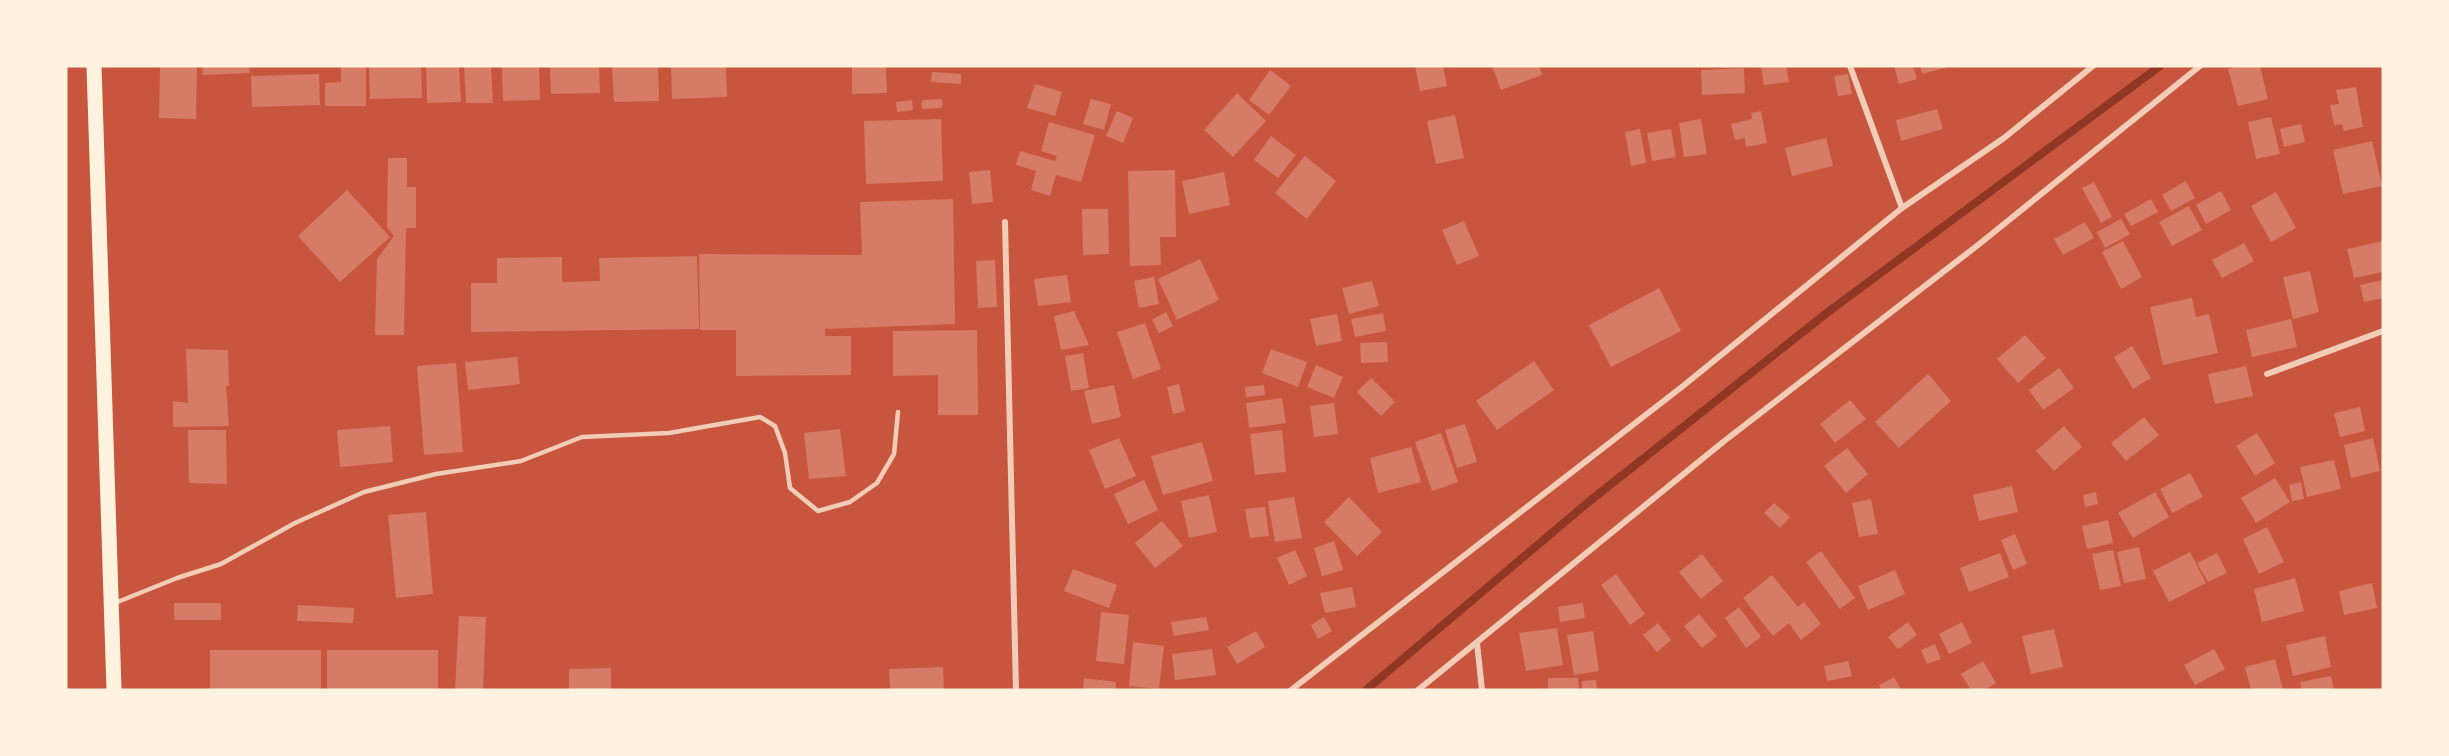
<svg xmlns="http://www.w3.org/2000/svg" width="2449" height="756" font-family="'Archivo Narrow',sans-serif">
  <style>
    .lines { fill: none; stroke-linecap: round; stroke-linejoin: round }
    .stream { stroke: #8f3625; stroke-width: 8 }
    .building { fill: #d67c66 }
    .service { stroke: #f1ccb7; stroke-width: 4.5 }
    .minor { stroke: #f1ccb7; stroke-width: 6 }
    .primary { stroke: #fff3e0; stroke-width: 15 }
  </style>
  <rect width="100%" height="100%" fill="#c8553d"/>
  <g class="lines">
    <path class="stream" d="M1366,690L1586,504L1828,312L2160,66"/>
  </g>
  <g class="building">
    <path d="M160,66H197L196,119L159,118Z"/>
    <path d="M202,66H249L250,73L203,75Z"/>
    <path d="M341,66H366V106H325V83L341,82Z"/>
    <path d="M369,66H421L422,98L370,99Z"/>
    <path d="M426,66H459L461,102L427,103Z"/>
    <path d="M464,66H491L493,103H466Z"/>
    <path d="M502,66H539L540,100L503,101Z"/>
    <path d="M550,66H599L600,93L551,94Z"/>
    <path d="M612,66H658L659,101L614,102Z"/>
    <path d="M671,66H726L727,97L672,99Z"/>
    <path d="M852,66H886L887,93L852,94Z"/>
    <path d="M1415,66H1443L1447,86L1420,91Z"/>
    <path d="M1492,66H1539L1542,75L1501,90Z"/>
    <path d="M1761,66H1786L1789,82L1764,85Z"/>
    <path d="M1894,66H1913L1917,79L1899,84Z"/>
    <path d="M1920,66H1949V67L1922,74Z"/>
    <path d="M2241,66H2260L2268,99L2238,106L2228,69Z"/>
    <path d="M1744,68L1745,93L1702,95L1701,70Z"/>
    <path d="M1270,70L1291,86L1269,115L1249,100Z"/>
    <path d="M932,72L961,74V84L931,82Z"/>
    <path d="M319,74L320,105L252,107L251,76Z"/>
    <path d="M1848,74L1852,94L1838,96L1834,76Z"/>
    <path d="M1035,84L1062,92L1055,116L1027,108Z"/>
    <path d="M2356,87L2363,127L2344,131L2342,124L2334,125L2330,105L2339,104L2336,90Z"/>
    <path d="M1237,93L1266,121L1233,157L1204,130Z"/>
    <path d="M942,99V108L922,109V100Z"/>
    <path d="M1091,99L1111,104L1104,130L1083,124Z"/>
    <path d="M912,100L913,110L897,112L896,102Z"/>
    <path d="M1937,109L1943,129L1901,141L1896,120Z"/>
    <path d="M1117,111L1133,118L1123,143L1106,136Z"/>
    <path d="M1761,111L1767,143L1746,147L1745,138L1735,140L1731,124L1752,119L1751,113Z"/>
    <path d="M1455,115L1464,158L1436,164L1427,121Z"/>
    <path d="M2271,117L2280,154L2256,159L2248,122Z"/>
    <path d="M941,119L943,181L866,184L864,121Z"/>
    <path d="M1701,119L1707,154L1684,157L1679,123Z"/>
    <path d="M1049,122L1095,135L1081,182L1056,175L1050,196L1031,190L1036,171L1016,165L1020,151L1055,161L1057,156L1041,151Z"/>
    <path d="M2301,124L2305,142L2284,147L2280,129Z"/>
    <path d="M1640,129L1646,163L1631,166L1625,132Z"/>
    <path d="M1671,129L1676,157L1652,161L1647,133Z"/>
    <path d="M1271,136L1296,155L1278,178L1254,160Z"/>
    <path d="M1826,138L1833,166L1792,176L1785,148Z"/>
    <path d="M2372,141L2382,186L2343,194L2333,150Z"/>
    <path d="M1305,156L1336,181L1307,219L1275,193Z"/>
    <path d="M388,158H407V187H416V228H406L404,335H375L377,259L394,236L387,227Z"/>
    <path d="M990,170L993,202L972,204L969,172Z"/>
    <path d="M1175,170L1176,237H1160L1161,265L1130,266L1128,171Z"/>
    <path d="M1224,172L1230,205L1189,214L1182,181Z"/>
    <path d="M2186,181L2195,198L2171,211L2162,195Z"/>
    <path d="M2094,182L2112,217L2101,223L2082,188Z"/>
    <path d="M347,190L390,237L340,282L298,236Z"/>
    <path d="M2221,191L2231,210L2206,224L2196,205Z"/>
    <path d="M2276,192L2296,228L2271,242L2251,206Z"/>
    <path d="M953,199L955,324L825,329V336H851V375L736,376V330H700L699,254L862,255L860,202Z"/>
    <path d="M2151,199L2158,212L2131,226L2124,214Z"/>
    <path d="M2189,206L2202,230L2172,246L2159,222Z"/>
    <path d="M1082,209H1108L1109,254L1083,255Z"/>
    <path d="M2121,219L2130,234L2105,248L2097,232Z"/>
    <path d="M1464,221L1479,256L1457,265L1442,230Z"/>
    <path d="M2085,222L2094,238L2063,255L2054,239Z"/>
    <path d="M2123,241L2142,277L2121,289L2102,252Z"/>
    <path d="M2383,241V272L2354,278L2347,249Z"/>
    <path d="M2244,243L2254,261L2222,278L2212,260Z"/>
    <path d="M697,256L699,329L471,332V283H497V258L562,257V282L600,281L599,258Z"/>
    <path d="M1200,259L1219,300L1177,320L1158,279Z"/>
    <path d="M995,260L997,307L978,308L976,261Z"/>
    <path d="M2310,271L2319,312L2293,319L2283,277Z"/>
    <path d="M1067,275L1071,302L1038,306L1034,279Z"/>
    <path d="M1154,277L1159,304L1139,308L1134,281Z"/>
    <path d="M2383,280V298L2364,302L2360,285Z"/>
    <path d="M1372,281L1379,306L1349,314L1342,288Z"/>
    <path d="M1659,288L1681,331L1611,367L1589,325Z"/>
    <path d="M2192,298L2196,317L2209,314L2218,353L2163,365L2150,307Z"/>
    <path d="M1074,311L1089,345L1061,350L1054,316Z"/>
    <path d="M1166,312L1173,326L1159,333L1152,320Z"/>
    <path d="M1383,313L1386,331L1355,337L1351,319Z"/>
    <path d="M1337,314L1342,341L1316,346L1310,319Z"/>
    <path d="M2291,319L2297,347L2252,357L2246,330Z"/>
    <path d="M1145,323L1161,369L1133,379L1117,332Z"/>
    <path d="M977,330L978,415H938V375L893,376V331Z"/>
    <path d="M2025,335L2046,358L2018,383L1997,359Z"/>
    <path d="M1387,342L1388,362L1361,363L1360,343Z"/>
    <path d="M2132,346L2151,378L2133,389L2114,357Z"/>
    <path d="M186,349L228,350L229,386H226L229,426L173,427V401L188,403Z"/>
    <path d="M1271,349L1307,362L1298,387L1262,373Z"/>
    <path d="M1083,353L1089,388L1071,391L1065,356Z"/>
    <path d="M517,357L520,384L468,390L465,362Z"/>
    <path d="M1534,361L1554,390L1497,430L1476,401Z"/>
    <path d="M456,363L463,452L424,455L417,366Z"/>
    <path d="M1316,365L1343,377L1334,398L1307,387Z"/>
    <path d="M2246,366L2253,396L2215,404L2208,374Z"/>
    <path d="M2059,368L2074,388L2043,410L2029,390Z"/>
    <path d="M1928,374L1951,401L1899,448L1875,422Z"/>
    <path d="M1371,378L1395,402L1381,416L1357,392Z"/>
    <path d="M1179,384L1185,411L1173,414L1167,387Z"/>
    <path d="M1114,385L1121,417L1092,424L1084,391Z"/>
    <path d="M1264,385L1265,395L1246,397L1245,387Z"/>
    <path d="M1282,398L1286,423L1249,428L1246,403Z"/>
    <path d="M1850,400L1866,419L1835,443L1820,424Z"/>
    <path d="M1334,403L1338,434L1314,437L1310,406Z"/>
    <path d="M2360,407L2365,431L2340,437L2334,413Z"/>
    <path d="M2144,417L2159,435L2126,461L2111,443Z"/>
    <path d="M1465,424L1477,462L1457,468L1445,430Z"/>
    <path d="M390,426L393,462L340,467L337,430Z"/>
    <path d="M2064,426L2082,447L2054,471L2036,451Z"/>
    <path d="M840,429L846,476L809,479L804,433Z"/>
    <path d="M188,430H226L227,484L189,483Z"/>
    <path d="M1282,430L1286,472L1255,475L1250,434Z"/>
    <path d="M1441,433L1458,482L1432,491L1415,442Z"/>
    <path d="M2257,433L2275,463L2255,476L2236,446Z"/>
    <path d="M1119,438L1136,476L1105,489L1089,450Z"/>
    <path d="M2373,438L2380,471L2351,478L2344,445Z"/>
    <path d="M1202,442L1213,481L1163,495L1151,456Z"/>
    <path d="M1411,447L1421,482L1378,493L1370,458Z"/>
    <path d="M1847,448L1868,474L1846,493L1824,466Z"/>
    <path d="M2334,460L2341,489L2307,497L2300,467Z"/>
    <path d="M2190,473L2203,497L2172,513L2160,489Z"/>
    <path d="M2275,478L2290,502L2256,523L2241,498Z"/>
    <path d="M1144,480L1158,510L1128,524L1114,494Z"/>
    <path d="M2301,482L2304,499L2292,501L2289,485Z"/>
    <path d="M2012,486L2018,512L1979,521L1973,495Z"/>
    <path d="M2096,492L2098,504L2085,507L2083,495Z"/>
    <path d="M2155,492L2169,517L2133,538L2118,513Z"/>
    <path d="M1209,495L1217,532L1189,538L1181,501Z"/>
    <path d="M1294,497L1302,538L1275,542L1268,501Z"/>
    <path d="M1349,497L1382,532L1357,556L1324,522Z"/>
    <path d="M1871,499L1878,534L1859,537L1852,503Z"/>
    <path d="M1774,503L1790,517L1780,528L1764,513Z"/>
    <path d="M1265,507L1269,536L1250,538L1245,509Z"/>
    <path d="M426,512L433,594L396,598L388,515Z"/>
    <path d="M2108,520L2113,543L2087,549L2082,526Z"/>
    <path d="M1162,521L1183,546L1155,568L1135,543Z"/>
    <path d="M2267,527L2284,562L2259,574L2243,539Z"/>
    <path d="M2015,534L2027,564L2013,570L2001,540Z"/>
    <path d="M1334,541L1343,570L1322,576L1314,548Z"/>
    <path d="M2139,547L2146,579L2124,583L2117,552Z"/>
    <path d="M1295,550L1307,576L1289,585L1277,558Z"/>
    <path d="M2113,550L2121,586L2100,590L2092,554Z"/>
    <path d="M1821,551L1855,598L1840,609L1806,562Z"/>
    <path d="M2190,552L2206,583L2169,602L2153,571Z"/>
    <path d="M2000,553L2009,577L1969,592L1960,568Z"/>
    <path d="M2217,553L2227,573L2208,582L2197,563Z"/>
    <path d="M1702,554L1723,581L1701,599L1679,572Z"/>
    <path d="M1073,569L1117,585L1109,608L1064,591Z"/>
    <path d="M1895,570L1905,594L1868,610L1858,586Z"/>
    <path d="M1616,574L1645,614L1630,625L1601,585Z"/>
    <path d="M1772,575L1798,607L1804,602L1821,624L1801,640L1789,623L1773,636L1743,598Z"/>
    <path d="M2295,578L2304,611L2262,622L2254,589Z"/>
    <path d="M2372,583L2377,608L2344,615L2339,591Z"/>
    <path d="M1352,587L1356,607L1325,613L1320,593Z"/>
    <rect x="174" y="603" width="47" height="17"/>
    <path d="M1583,603L1585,618L1560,622L1558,607Z"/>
    <path d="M298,605L354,608L353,623L297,621Z"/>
    <path d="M1739,607L1761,637L1746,648L1725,618Z"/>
    <path d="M1101,612L1129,615L1124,664L1096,661Z"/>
    <path d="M1699,614L1717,636L1702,648L1684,626Z"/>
    <path d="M459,616L486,617L483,690H455Z"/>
    <path d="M1206,617L1209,630L1174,636L1171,622Z"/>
    <path d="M1324,617L1332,631L1318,639L1311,625Z"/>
    <path d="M1908,622L1917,635L1898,649L1888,637Z"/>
    <path d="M1962,622L1972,643L1949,654L1939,634Z"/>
    <path d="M1658,623L1671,640L1657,652L1643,635Z"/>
    <path d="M1557,628L1563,665L1526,671L1519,633Z"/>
    <path d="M2054,629L2063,667L2031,674L2022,636Z"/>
    <path d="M1256,631L1265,647L1237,664L1227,647Z"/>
    <path d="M1593,631L1599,671L1574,675L1567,635Z"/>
    <path d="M2325,636L2331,667L2293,676L2286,645Z"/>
    <path d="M1133,642L1164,646L1159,689L1129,686Z"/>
    <path d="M1935,644L1941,659L1927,664L1921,650Z"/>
    <path d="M1212,649L1216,675L1175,680L1172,654Z"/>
    <path d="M2214,649L2225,669L2195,685L2184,665Z"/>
    <rect x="210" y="650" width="111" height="40"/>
    <rect x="327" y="650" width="111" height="40"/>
    <path d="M2275,659L2283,690H2251L2245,667Z"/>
    <path d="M1848,661L1852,676L1827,681L1824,666Z"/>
    <path d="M1983,661L1996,683L1984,690H1971L1961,674Z"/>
    <path d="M943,667L944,690H890L889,669Z"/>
    <path d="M611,668V690H569V669Z"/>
    <path d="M2331,676L2334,690H2302L2300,682Z"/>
    <path d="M1894,677L1901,690H1881L1879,685Z"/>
    <path d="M1084,678L1116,682V690H1083Z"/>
    <path d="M1548,678H1578L1579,690H1548Z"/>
    <path d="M1596,680L1597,690H1582V681Z"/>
  </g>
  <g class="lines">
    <path class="service" d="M115,603L177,578L221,564L295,523L364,492L436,474L521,461L582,437L669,433L760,417L775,426L785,453L790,488L818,511L850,502L877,483L894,454L898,412"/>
    <g class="minor">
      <path d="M1850,66L1902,208"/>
      <path d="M1005,222L1016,690"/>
      <path d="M2267,374L2383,331"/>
      <path d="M1477,643L1482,690"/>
      <path d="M1291,690L1683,386L1902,208L2004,138L2093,66"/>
      <path d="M1418,690L1723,442L1978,245L2200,66"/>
    </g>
    <path class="primary" d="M94,66L114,690"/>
  </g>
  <rect width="2449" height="756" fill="none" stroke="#fff3e0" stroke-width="135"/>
</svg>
